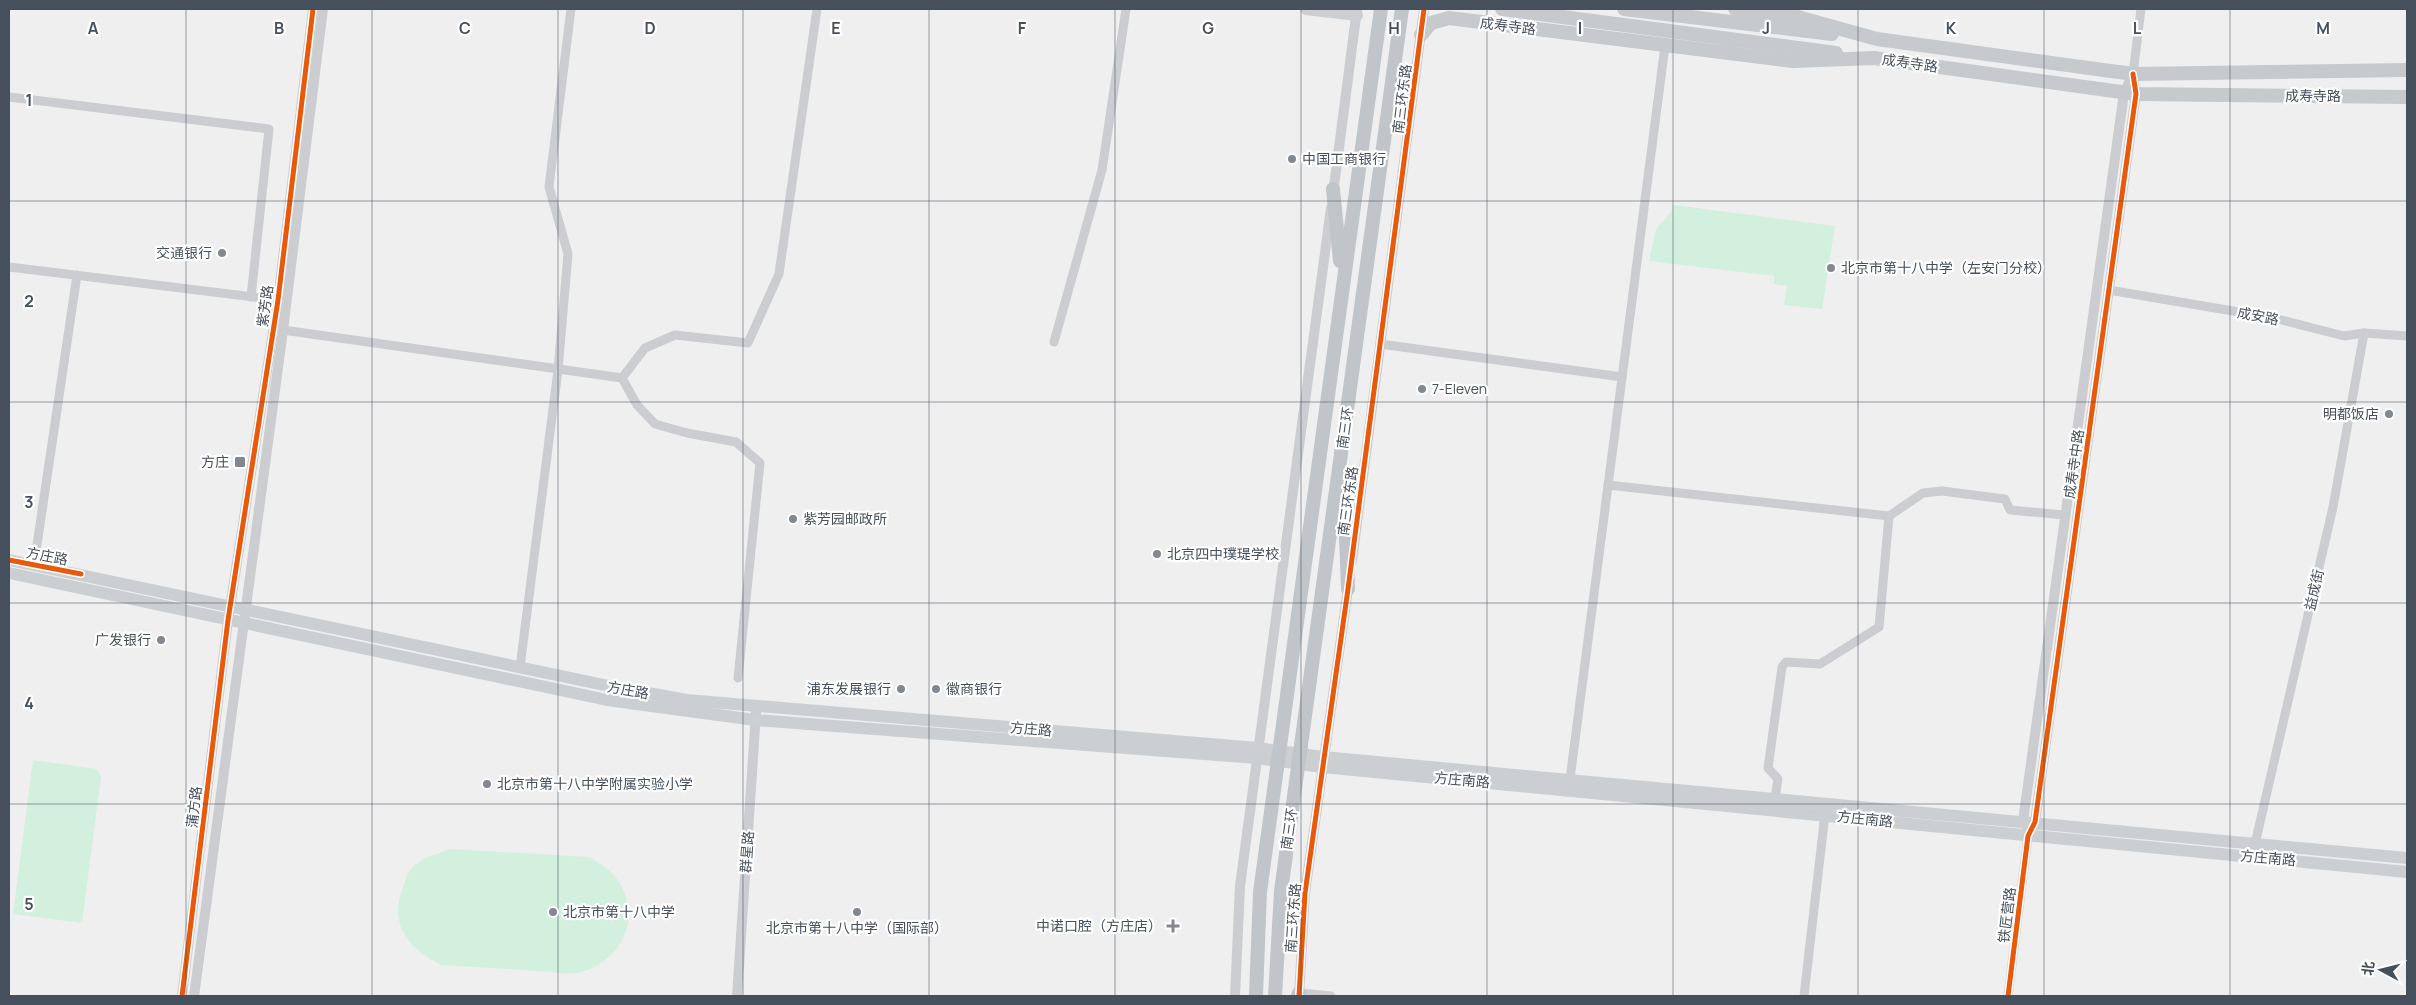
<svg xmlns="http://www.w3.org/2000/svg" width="2416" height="1005" font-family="Manrope,'Noto Sans SC',sans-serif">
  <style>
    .green { fill: #d3efde }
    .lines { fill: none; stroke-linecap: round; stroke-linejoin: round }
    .minor { stroke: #cbcdd0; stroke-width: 9 }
    .tertiary { stroke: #cbcdd0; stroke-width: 10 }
    .secondary { stroke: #cccfd1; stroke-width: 12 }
    .primary { stroke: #c6cacd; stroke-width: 14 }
    .trunk { stroke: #c0c5c9; stroke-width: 14 }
    .cycleway-casing { stroke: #fff; stroke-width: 8 }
    .cycleway { stroke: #e8590c; stroke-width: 5 }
    .grid { fill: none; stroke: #46505c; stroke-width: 1; stroke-opacity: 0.55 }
    .poi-dot { fill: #82888f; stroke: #fff; stroke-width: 2 }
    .labels { text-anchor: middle; stroke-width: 4.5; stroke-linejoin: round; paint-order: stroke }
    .street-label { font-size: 14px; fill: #46505c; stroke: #fff }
    .poi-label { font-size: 14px; fill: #46505c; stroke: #fff; text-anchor: start }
    .grid-label { font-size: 16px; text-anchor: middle; font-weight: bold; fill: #46505c; stroke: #fff; stroke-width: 4.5; stroke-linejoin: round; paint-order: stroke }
  </style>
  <rect width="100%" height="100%" fill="#f0efef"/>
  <g class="green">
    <path d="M1673,205L1835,226L1822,309L1784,305L1787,286L1774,284V276L1649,261L1656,229L1672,211Z"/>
    <path d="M33,760L97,769L101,777L82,923L13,914Z"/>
    <path d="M451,849L588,857C611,868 624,881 628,907C633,939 607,967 577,973C566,975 551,971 539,971C506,969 474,967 441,965C409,949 388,924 403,888C405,882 407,874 410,870C420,857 438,853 451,849Z"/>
  </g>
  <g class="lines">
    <g class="minor">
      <path d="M2136,94L2133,74L2141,9"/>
      <path d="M9,97L269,129L251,297"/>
      <path d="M9,267L278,300"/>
      <path d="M2109,290L2274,318L2344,336L2364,333L2407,336"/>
      <path d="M283,330L622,378L637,405L655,424L687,433L736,442L760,463L738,678"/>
      <path d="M1054,342L1102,170L1126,9"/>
      <path d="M1380,344L1622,377"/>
      <path d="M622,378L645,348L675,335L748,343L779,274L817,9"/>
      <path d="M1608,485L1889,516L1923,493L1942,491L2005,499L2010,510L2065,515"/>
      <path d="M34,565L77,275"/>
      <path d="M520,667L558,370L568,254L549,187L571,9"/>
      <path d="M1570,779L1665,46"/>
      <path d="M1775,798L1778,779L1768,768L1782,667L1786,662L1820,664L1879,627L1889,516"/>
      <path d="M2255,844L2333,507L2364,333"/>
      <path d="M1299,993L1331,996"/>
      <path d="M1804,996L1825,814"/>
      <path d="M2008,996L2028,836L2026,831"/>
    </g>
    <g class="tertiary">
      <path d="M1333,194L1357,9"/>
      <path d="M1352,561L1424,9"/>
      <path d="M2023,821L2124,93L2133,74"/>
      <path d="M2028,836L2035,822L2136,94"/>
      <path d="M182,996L228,620L278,300L313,9"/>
      <path d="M194,996L283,330L323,9"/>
      <path d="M737,996L756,713"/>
      <path d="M1235,996L1240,886L1331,208"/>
      <path d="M1299,996L1305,893L1349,582"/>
    </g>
    <g class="secondary">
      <path d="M1306,9L1357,15"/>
      <path d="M9,560L609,686L687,700L1258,748L1323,757L2407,858"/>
      <path d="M9,573L607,700L755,720L1257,758L1322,767L2407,872"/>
    </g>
    <g class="primary">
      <path d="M1502,9L1836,53"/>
      <path d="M1624,9L1832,34"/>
      <path d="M1735,9L1794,16L1877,39L2133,74L2407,70"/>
      <path d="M1421,35L1431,23L1449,18L1793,61L1874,58L2136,94L2407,97"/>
    </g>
    <g class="trunk">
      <path d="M1333,189L1340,261"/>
      <path d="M1344,482L1348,589"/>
      <path d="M1256,996L1260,892L1381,9"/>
      <path d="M1275,996L1281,891L1402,9"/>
      <path d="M1298,996L1299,993"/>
    </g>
    <defs>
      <g id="cycleway">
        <path d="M9,560L81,574"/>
        <path d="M182,996L228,620L278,300L313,9"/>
        <path d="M1299,996L1305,893L1348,589L1424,9"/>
        <path d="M2008,996L2028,836L2035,822L2136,94L2133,74"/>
      </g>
    </defs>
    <use href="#cycleway" class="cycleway-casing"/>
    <use href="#cycleway" class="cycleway"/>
  </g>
  <path class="grid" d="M186,9V996M372,9V996M558,9V996M743,9V996M929,9V996M1115,9V996M1301,9V996M1487,9V996M1673,9V996M1858,9V996M2044,9V996M2230,9V996M9,201H2407M9,402H2407M9,603H2407M9,804H2407"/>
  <g class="poi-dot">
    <circle cx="1292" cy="159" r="5"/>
    <circle cx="222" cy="253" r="5"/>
    <circle cx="1831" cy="268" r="5"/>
    <circle cx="1422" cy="389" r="5"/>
    <circle cx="2389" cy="414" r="5"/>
    <rect x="234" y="456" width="12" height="12" rx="2.5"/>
    <circle cx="793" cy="519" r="5"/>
    <circle cx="1157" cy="554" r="5"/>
    <circle cx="161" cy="640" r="5"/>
    <circle cx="901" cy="689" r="5"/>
    <circle cx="936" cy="689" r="5"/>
    <circle cx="487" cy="784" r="5"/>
    <circle cx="553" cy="912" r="5"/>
    <circle cx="857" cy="912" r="5"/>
    <path d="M1170.5 918.5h5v5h5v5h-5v5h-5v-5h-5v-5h5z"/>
  </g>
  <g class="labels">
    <g class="street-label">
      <text transform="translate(1508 26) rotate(7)" y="5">成寿寺路</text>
      <text transform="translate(1910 63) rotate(8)" y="5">成寿寺路</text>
      <text x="2313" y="101">成寿寺路</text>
      <text transform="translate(1402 99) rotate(-83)" y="5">南三环东路</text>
      <text transform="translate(265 306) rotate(-82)" y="5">紫芳路</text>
      <text transform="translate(2258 316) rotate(11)" y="5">成安路</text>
      <text transform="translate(1345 428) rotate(-82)" y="5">南三环</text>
      <text transform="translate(2074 464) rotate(-82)" y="5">成寿寺中路</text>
      <text transform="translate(1348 501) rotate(-82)" y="5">南三环东路</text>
      <text transform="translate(47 556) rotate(11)" y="5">方庄路</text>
      <text transform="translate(2314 590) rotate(-77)" y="5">益成街</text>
      <text transform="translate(628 690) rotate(10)" y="5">方庄路</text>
      <text transform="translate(1031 729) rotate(5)" y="5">方庄路</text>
      <text transform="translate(1462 780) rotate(5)" y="5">方庄南路</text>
      <text transform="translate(194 807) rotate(-83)" y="5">蒲方路</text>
      <text transform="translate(1865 819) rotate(6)" y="5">方庄南路</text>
      <text transform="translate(1289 829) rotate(-82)" y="5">南三环</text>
      <text transform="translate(747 852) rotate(-86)" y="5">群星路</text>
      <text transform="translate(2268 858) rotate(5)" y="5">方庄南路</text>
      <text transform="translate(2007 915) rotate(-83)" y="5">铁匠营路</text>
      <text transform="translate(1293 918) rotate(-86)" y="5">南三环东路</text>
    </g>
    <g class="poi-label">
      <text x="1302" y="164">中国工商银行</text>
      <text x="212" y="258" text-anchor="end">交通银行</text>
      <text x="1841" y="273">北京市第十八中学（左安门分校）</text>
      <text x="1432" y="394">7-Eleven</text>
      <text x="2379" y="419" text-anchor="end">明都饭店</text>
      <text x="229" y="467" text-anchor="end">方庄</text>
      <text x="803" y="524">紫芳园邮政所</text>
      <text x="1167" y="559">北京四中璞瑅学校</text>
      <text x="151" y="645" text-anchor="end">广发银行</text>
      <text x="891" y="694" text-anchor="end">浦东发展银行</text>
      <text x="946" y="694">徽商银行</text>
      <text x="497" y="789">北京市第十八中学附属实验小学</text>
      <text x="563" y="917">北京市第十八中学</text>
      <text x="1162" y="931" text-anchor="end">中诺口腔（方庄店）</text>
      <text x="857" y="933" text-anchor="middle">北京市第十八中学（国际部）</text>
    </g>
  </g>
  <g class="grid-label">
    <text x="93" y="34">A</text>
    <text x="279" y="34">B</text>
    <text x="465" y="34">C</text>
    <text x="650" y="34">D</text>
    <text x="836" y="34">E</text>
    <text x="1022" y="34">F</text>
    <text x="1208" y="34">G</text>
    <text x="1394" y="34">H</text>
    <text x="1580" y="34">I</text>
    <text x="1766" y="34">J</text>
    <text x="1951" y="34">K</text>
    <text x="2137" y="34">L</text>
    <text x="2323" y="34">M</text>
    <text x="29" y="106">1</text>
    <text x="29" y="307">2</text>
    <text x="29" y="508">3</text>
    <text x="29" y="709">4</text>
    <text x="29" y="910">5</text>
  </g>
  <rect width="2416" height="1005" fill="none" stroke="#46505c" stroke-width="20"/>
  <g transform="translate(2381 970) rotate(277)" stroke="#ffffff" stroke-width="4" paint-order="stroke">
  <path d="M0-4L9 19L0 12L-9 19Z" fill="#46505c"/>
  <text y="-8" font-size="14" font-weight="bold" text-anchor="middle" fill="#46505c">北</text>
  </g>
</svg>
